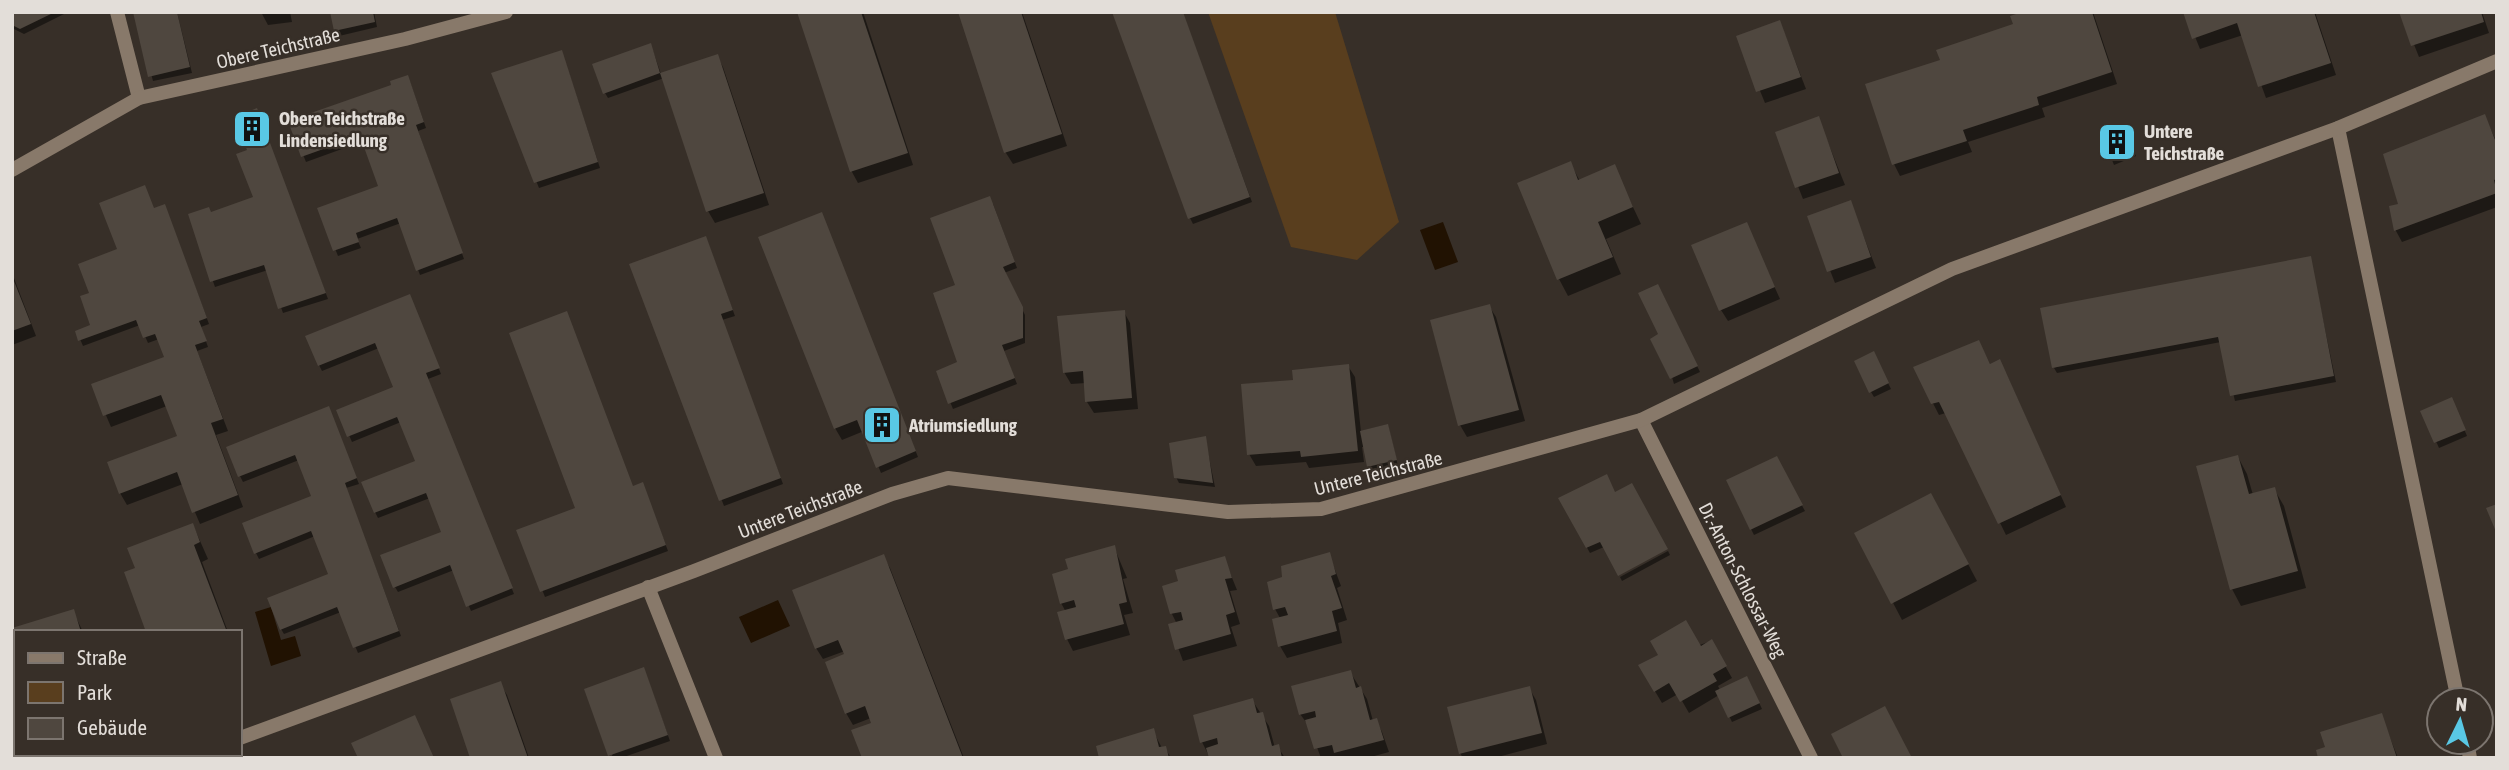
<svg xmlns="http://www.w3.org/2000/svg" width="2509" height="770" font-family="'Asap Condensed',sans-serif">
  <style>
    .green { fill: #593e1e }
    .water { fill: #211202 }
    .shadow { fill: #0007 }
    .building { fill: #4f473f }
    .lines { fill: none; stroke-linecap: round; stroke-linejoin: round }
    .minor { stroke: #88796a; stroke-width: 14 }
    .labels { text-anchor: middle; stroke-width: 5; stroke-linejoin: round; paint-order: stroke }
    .street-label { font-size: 19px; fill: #e3ded9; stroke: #372f28 }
    .poi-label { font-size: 19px; font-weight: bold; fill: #e3ded9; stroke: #372f28; text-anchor: start }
  </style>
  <rect width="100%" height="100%" fill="#372f28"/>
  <path class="green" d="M1208,12H1335L1399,222L1357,260L1291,247Z"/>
  <g class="water">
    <path d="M1443,222L1458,262L1435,270L1420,230Z"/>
    <path d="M778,600L790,626L751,643L739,617Z"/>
    <path d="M271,607L281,640L295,636L301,656L271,666L255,612Z"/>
  </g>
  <g class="shadow">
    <path d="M12,12H68L24,34L12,28Z"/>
    <path d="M135,12H177L192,73L153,81Z"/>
    <path d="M261,12H290L292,22L268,25Z"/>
    <path d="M332,12H374L377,27L339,36Z"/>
    <path d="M799,12H863L913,165L858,183L852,172Z"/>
    <path d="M959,12H1022L1067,146L1013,164L1006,153Z"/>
    <path d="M1182,12L1252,202L1193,224L1190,218Z"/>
    <path d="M2028,12H2093L2117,84L2042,108L2045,117L1968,142L1972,152L1900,176L1894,164L1942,61L2015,25Z"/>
    <path d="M2185,12H2315L2336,75L2266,98L2243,35L2200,49Z"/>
    <path d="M2401,12H2482L2489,33L2419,57Z"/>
    <path d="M1780,22L1806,89L1765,103L1738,37Z"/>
    <path d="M653,51L661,74L717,56L723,67L769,205L715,223L708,211L664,78L608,98L605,93Z"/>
    <path d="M564,58L600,168L539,188L493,74Z"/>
    <path d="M410,82L426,128L418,131L464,259L420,275L401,223L357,239L361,248L338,256L319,209L381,187L364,141L306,162L290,122Z"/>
    <path d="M259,116L328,299L283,313L268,270L215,287L190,215L211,214L255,198L250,151Z"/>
    <path d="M2485,117L2497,143V207L2402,242L2396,231L2391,207L2400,206Z"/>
    <path d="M1818,118L1845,185L1803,199L1777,133Z"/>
    <path d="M2127,132L2136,156L2114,165L2102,135Z"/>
    <path d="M1570,163L1580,181L1614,167L1641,224L1606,239L1621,274L1568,296L1559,279Z"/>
    <path d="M1850,202L1876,268L1835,283L1809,217Z"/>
    <path d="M993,204L1017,268L1004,273L1025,315V343L1004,351L1017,384L953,409L938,372L959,363L957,286Z"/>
    <path d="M154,210L167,212L209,324L201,327L208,347L197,351L228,431L216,435L243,507L200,524L183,484L127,505L120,493L179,437L167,406L111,427L93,385L166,358L159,339L148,343L140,325L83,346L77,332L93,326L91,294L119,250Z"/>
    <path d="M1746,224L1780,299L1728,321L1721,310Z"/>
    <path d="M708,243L735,316L722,320L783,484L724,506L632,265Z"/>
    <path d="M2310,258L2336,382L2235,401L2221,342L2057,373L2054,368Z"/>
    <path d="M12,273L36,336L12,345Z"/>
    <path d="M1661,291L1700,372L1674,384L1660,335Z"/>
    <path d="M412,301L441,374L428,379L514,594L471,611L454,570L398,592L395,587L444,533L430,498L378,518L375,512L417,462L401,422L352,442L338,410L395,388L379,348L322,371L319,365Z"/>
    <path d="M1489,306L1496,317L1525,421L1467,437L1460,425Z"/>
    <path d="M1124,312L1130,323L1138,409L1094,413L1087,402L1086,383L1071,384L1064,372Z"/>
    <path d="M1979,342L1991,366L2006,373L2066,507L2006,535L1946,413L1939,415L1915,368Z"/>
    <path d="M1876,359L1891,389L1874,397L1871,392Z"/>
    <path d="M1348,366L1355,377L1361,432L1388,426L1398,466L1372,472L1365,447H1362L1364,462L1309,468L1306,462L1256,466L1249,454L1295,381Z"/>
    <path d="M886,377L918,457L881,473L864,431L842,440L835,428Z"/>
    <path d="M2454,405L2467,436L2439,448L2423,412Z"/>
    <path d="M331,414L359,484L346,488L401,636L358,653L341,612L284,634L281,629L330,575L315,536L259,559L256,553L314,497L299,460L243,482L240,476Z"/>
    <path d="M1205,438L1215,487L1179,483L1176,477Z"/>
    <path d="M2238,457L2247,474L2253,495L2274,489L2284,506L2306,588L2241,606L2232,589Z"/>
    <path d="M1776,458L1805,511L1754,535L1751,529Z"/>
    <path d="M1606,477L1604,547L1590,553L1560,499Z"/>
    <path d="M634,487L645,490L668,551L545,597L519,531Z"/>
    <path d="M1940,511L1977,581L1902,620L1857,534Z"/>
    <path d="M193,525L208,559L202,562L228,632H148L137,569Z"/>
    <path d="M1114,547L1127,578L1123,579L1133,613L1124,615L1130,635L1073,651L1067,639L1066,612L1061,603Z"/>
    <path d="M1668,551L1670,555L1622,581L1620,577Z"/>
    <path d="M1329,554L1341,586L1337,588L1347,620L1338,623L1342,643L1287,658L1280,646V618L1275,609L1284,578Z"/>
    <path d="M883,556L890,568L964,758H864L874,724L871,718L853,725L846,713L845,651L823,659L816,648Z"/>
    <path d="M1224,558L1237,590L1230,591L1240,624L1231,627L1237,646L1183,661L1170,626L1177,624L1172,614L1180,582Z"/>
    <path d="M73,611L83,632H16V653L12,630Z"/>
    <path d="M1711,641L1732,678L1718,686L1720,690L1750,683L1762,709L1732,722L1719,695L1689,713L1678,694L1662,703L1640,666Z"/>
    <path d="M1350,672L1367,699L1373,721L1376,720L1382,732L1389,752L1367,758H1321L1309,726L1300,714Z"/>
    <path d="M646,675L670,741L621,758H611Z"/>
    <path d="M500,684L507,695L529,758H472Z"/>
    <path d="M1529,688L1536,700L1547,744L1494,758H1463L1460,753Z"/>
    <path d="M1252,700L1269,726L1275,748L1278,747L1285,758H1210L1202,742Z"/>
    <path d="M2381,715L2398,758H2320L2327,748Z"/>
    <path d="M1153,731L1162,748H1165L1171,758H1101Z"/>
  </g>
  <g class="building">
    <path d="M12,12H55L20,29L12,25Z"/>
    <path d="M133,12H177L190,67L148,77Z"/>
    <path d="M330,12H373L375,22L334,31Z"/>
    <path d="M797,12H861L908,153L850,172Z"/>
    <path d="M958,12H1021L1062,134L1004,153Z"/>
    <path d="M1112,12H1183L1250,197L1188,219Z"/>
    <path d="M2022,12H2092L2112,72L2037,97L2039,105L1963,130L1967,141L1892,165L1865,84L1940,60L1936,50L2013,24L2010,16Z"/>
    <path d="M2183,12H2314L2331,63L2258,87L2237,23L2192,39Z"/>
    <path d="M2399,12H2481L2484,22L2411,46Z"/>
    <path d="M1780,20L1801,77L1756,92L1736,36Z"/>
    <path d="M651,43L660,73L603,94L592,64Z"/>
    <path d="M562,50L598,162L534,183L491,73Z"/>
    <path d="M718,54L764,193L706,212L660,73Z"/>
    <path d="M408,75L424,122L416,125L463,253L416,271L397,218L356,233L359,242L333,251L317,208L378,186L360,136L301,157L288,121L391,85L390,81Z"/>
    <path d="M257,108L326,293L278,309L264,265L210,282L188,214L209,207L211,212L253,197L236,154L247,150L234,117Z"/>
    <path d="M2485,114L2497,145V179L2494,180L2497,193L2394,231L2389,206L2398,204L2383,154Z"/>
    <path d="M1819,116L1839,173L1795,188L1775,132Z"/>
    <path d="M2124,125L2134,150L2109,160L2099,134Z"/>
    <path d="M1571,161L1578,180L1615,164L1633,207L1598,222L1613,257L1557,280L1517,183Z"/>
    <path d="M145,185L154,208L165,204L207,318L199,321L207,341L195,345L223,419L211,423L238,495L192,513L177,472L119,494L107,462L177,436L161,395L103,416L91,384L164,357L155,334L143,338L136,320L78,341L75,331L90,325L80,296L89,293L78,264L117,249L99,203Z"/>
    <path d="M990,196L1015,262L1003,267L1023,307V338L1002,345L1015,378L948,404L936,371L957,362L933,293L955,285L930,218Z"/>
    <path d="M1851,200L1871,257L1827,272L1807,216Z"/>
    <path d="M822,212L916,451L876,468L857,420L834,429L758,237Z"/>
    <path d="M1747,222L1775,287L1719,311L1691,245Z"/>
    <path d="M706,236L733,310L721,314L781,478L719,501L629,264Z"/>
    <path d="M2311,256L2334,376L2230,396L2218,337L2052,368L2040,308Z"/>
    <path d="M12,276L31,324L12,331Z"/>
    <path d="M1658,284L1698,366L1670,379L1650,339L1658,334L1638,293Z"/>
    <path d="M410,294L440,368L426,373L513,588L466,607L450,565L393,588L380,555L441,532L426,493L374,513L361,482L415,461L397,417L347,437L336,410L393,387L375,343L318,366L305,336Z"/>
    <path d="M1490,304L1519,410L1458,426L1430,320Z"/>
    <path d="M1125,310L1132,398L1085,402L1083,371L1063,373L1057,316Z"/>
    <path d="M567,311L633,486L643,482L666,545L540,592L516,530L575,508L509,333Z"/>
    <path d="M1979,340L1990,364L2000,359L2061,495L1998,524L1939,402L1931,404L1913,367Z"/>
    <path d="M1874,351L1889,383L1869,393L1854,361Z"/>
    <path d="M1349,364L1358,451L1301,457L1300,451L1247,455L1241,384L1293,380L1292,370Z"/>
    <path d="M2452,397L2466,430L2434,443L2420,411Z"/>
    <path d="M329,406L357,478L345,483L399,631L353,648L337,607L280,630L267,598L328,574L311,531L254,554L242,523L311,496L295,455L238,477L226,447Z"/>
    <path d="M1388,424L1397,460L1367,467L1360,431Z"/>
    <path d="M1206,436L1213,483L1174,478L1169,443Z"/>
    <path d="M2238,455L2249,494L2275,487L2298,571L2230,590L2196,466Z"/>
    <path d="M1777,456L1803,505L1750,530L1726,480Z"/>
    <path d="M1607,474L1615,492L1632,483L1668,549L1618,576L1600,542L1586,548L1558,498Z"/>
    <path d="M1931,493L1969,564L1891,604L1854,533Z"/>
    <path d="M2497,504V534L2486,508Z"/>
    <path d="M193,523L200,542L194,545L227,632H146L124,572L135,568L127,548Z"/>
    <path d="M1115,545L1127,602L1119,604L1124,624L1065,640L1057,612L1076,607L1074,600L1060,604L1052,574L1068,569L1065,559Z"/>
    <path d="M1330,552L1336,574L1331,576L1342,608L1332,611L1337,631L1278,647L1272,619L1288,615L1285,607L1273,610L1267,582L1282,577L1281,566Z"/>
    <path d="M884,554L896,585L963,758H862L851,730L871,723L865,706L845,714L825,662L844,654L838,640L815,649L792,590Z"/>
    <path d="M1225,556L1232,578L1225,579L1235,612L1226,615L1231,634L1175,650L1168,624L1183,620L1181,612L1170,614L1162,586L1178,581L1175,570Z"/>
    <path d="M74,609L81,632H16L15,657L12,628Z"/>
    <path d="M1686,620L1701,646L1712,639L1727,666L1713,674L1717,681L1680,702L1669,683L1654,692L1638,665L1658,655L1650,641Z"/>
    <path d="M644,667L668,735L608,756L584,689Z"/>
    <path d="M1351,670L1356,688L1361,686L1370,720L1377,718L1384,740L1334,753L1332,745L1314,749L1305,720L1316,717L1315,711L1299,715L1291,686Z"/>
    <path d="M1747,676L1760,703L1728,718L1715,691Z"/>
    <path d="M501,681L528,758H470L450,699Z"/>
    <path d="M1530,686L1542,733L1459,754L1447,707Z"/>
    <path d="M1253,698L1257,713L1263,712L1272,746L1279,744L1282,758H1209L1206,748L1218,744L1217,738L1200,743L1193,715Z"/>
    <path d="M1885,706L1912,758H1843L1831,734Z"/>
    <path d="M2382,713L2397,758H2318L2316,750L2325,747L2320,732Z"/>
    <path d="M415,715L434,758H358L351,743Z"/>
    <path d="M1154,728L1159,747L1166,746L1169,758H1099L1096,746Z"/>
  </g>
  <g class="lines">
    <g class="minor">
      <path d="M117,12L139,98"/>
      <path d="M2338,128L2458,700"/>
      <path d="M12,170L139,98L405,39L506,12"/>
      <path d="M1641,420L1811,758"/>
      <path d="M648,587L716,758"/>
      <path d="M240,738L694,571L892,494L948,478L1228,512L1321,509L1641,420L1952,269L2338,128L2497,61"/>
      <path d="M2467,742L2470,758"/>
      <path d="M186,758L196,754"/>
    </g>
  </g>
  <defs>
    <symbol id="building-square" viewBox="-11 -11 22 22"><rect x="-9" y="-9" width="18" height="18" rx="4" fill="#59c8e5" stroke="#372f28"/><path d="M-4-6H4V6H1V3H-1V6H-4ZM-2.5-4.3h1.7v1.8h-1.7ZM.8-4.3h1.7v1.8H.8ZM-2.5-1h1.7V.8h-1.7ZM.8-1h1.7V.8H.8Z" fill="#111"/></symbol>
  </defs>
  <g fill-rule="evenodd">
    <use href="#building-square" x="230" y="107" width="44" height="44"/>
    <use href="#building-square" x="2095" y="120" width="44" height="44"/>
    <use href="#building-square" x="860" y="403" width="44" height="44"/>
  </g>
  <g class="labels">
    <g class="street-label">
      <text transform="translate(278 48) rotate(-13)" y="7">Obere Teichstraße</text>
      <text transform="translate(1378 473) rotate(-14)" y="7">Untere Teichstraße</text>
      <text transform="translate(800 509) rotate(-21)" y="7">Untere Teichstraße</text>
      <text transform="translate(1743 580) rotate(63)" y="7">Dr.-Anton-Schlossar-Weg</text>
    </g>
    <g class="poi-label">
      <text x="279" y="125">Obere Teichstraße<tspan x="279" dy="22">Lindensiedlung</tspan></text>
      <text x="2144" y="138">Untere<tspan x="2144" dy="22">Teichstraße</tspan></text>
      <text x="909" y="432">Atriumsiedlung</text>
    </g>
  </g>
  <rect width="2509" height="770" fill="none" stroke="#e3ded9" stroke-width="28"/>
  <rect x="14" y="630" width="228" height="126" fill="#372f28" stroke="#7c756f" stroke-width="2"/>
  <rect x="28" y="653" width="35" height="10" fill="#88796a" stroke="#7c756f" stroke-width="2"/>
  <text x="77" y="665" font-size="21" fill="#e3ded9">Straße</text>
  <rect x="28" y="682" width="35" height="21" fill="#593e1e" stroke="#7c756f" stroke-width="2"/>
  <text x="77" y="700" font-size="21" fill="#e3ded9">Park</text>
  <rect x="28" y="718" width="35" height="21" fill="#4f473f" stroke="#7c756f" stroke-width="2"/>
  <text x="77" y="735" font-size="21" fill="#e3ded9">Gebäude</text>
  <g transform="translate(2460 721) rotate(5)"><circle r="33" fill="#372f28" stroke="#7c756f" stroke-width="2"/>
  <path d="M0-5L12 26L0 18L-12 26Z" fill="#59c8e5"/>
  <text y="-10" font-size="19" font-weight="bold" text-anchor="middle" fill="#e3ded9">N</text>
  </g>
</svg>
